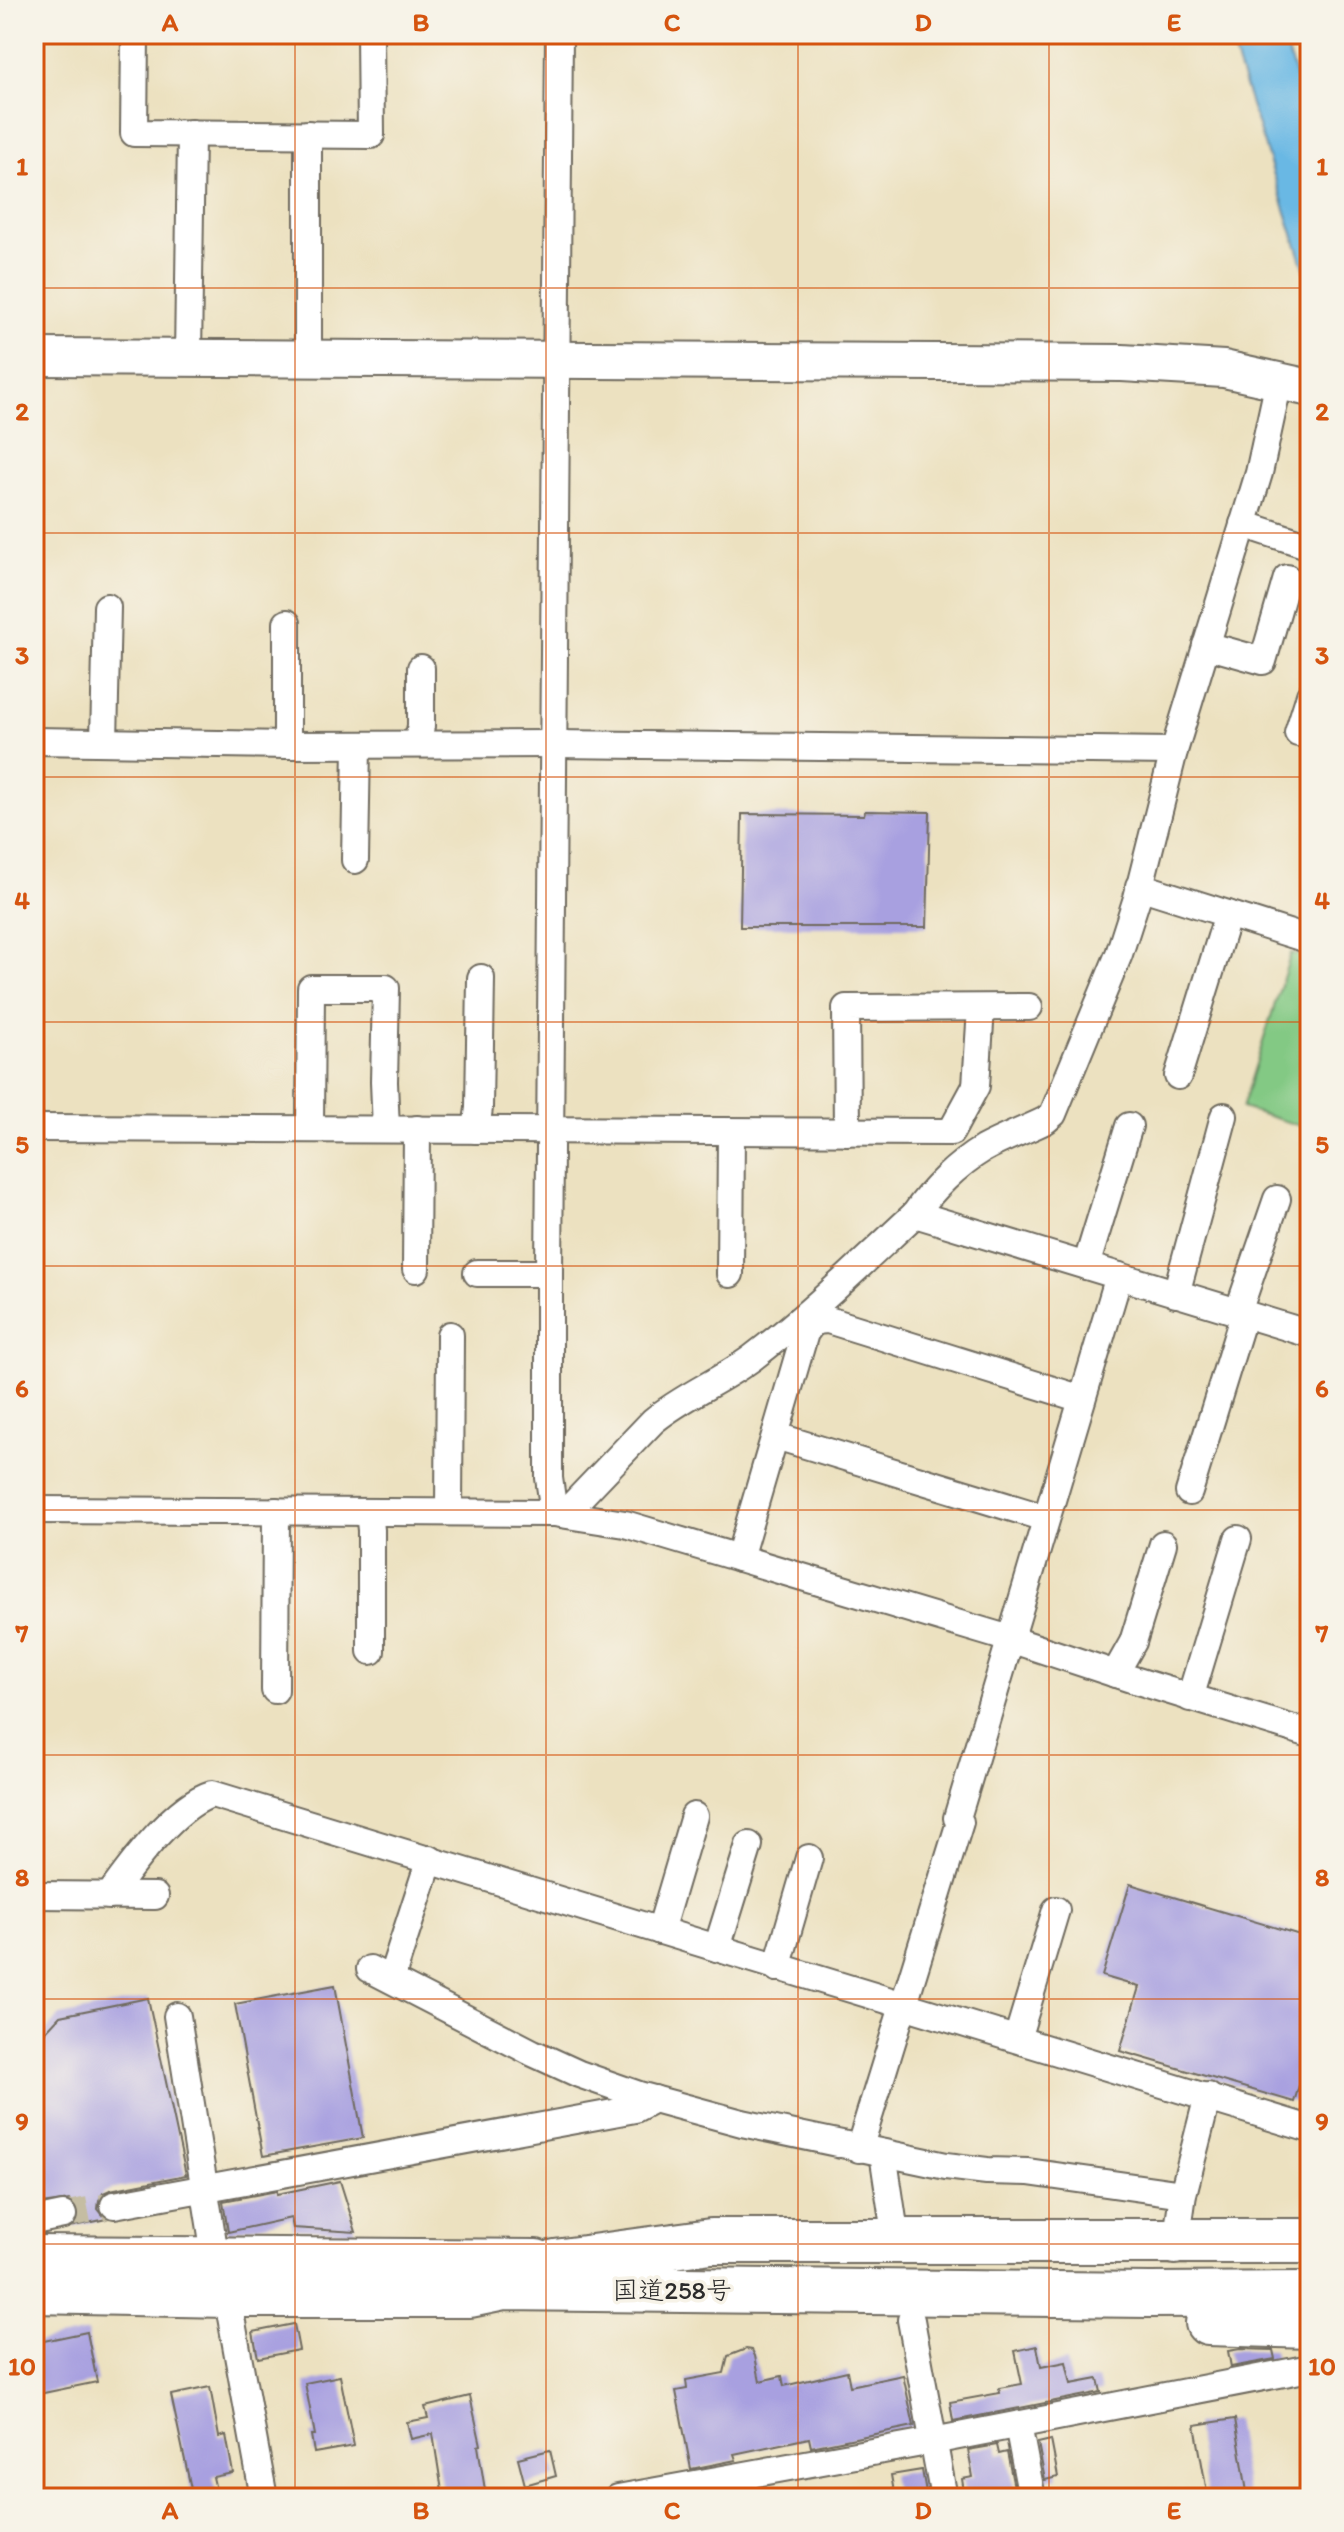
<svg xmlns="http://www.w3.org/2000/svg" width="1344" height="2532" font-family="Itim,'Klee One',sans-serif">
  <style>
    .green { fill: #83c984; stroke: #577a58; stroke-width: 2 }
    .water { fill: #69b8e4; stroke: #4a7288; stroke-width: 2 }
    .building { fill: #a8a0e0 }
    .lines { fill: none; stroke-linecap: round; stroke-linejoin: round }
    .street-tunnel { stroke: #c5bda2; stroke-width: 26; stroke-dasharray: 26 13; stroke-linecap: butt }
    .street-casing { stroke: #6f6b5f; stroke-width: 30 }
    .secondary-casing { stroke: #6f6b5f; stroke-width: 40 }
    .highway-casing { stroke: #6f6b5f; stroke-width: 48 }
    .street { stroke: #fff; stroke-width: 26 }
    .secondary { stroke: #fff; stroke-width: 36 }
    .highway { stroke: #fff; stroke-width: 44 }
    .grid { fill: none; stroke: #d5540f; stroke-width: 2; stroke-opacity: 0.55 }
    .labels { text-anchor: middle; stroke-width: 7; stroke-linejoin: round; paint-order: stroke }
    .street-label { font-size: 26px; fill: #2b2b2b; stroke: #f7f3e8 }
    .neatline { fill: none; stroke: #d5540f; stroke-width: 3 }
    .grid-label { font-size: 26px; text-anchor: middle; font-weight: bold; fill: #d5540f }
  </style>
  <rect width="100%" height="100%" fill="#f7f3e8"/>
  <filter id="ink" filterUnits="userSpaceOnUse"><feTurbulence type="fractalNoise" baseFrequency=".0125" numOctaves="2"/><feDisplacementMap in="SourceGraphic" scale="16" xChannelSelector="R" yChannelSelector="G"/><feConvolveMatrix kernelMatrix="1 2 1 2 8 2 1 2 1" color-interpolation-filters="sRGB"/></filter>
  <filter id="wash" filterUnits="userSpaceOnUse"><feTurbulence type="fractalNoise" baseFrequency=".006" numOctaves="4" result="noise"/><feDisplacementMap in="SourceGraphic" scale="32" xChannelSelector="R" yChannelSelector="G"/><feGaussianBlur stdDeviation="1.8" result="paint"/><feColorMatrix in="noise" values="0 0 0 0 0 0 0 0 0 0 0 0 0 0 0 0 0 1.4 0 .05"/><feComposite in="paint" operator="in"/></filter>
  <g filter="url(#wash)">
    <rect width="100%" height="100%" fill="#ece1c0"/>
    <path class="green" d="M1291,953L1310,958V1129L1242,1108Z"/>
    <path class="water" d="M1228,34H1282L1310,122V286Z"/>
    <g id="blocks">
      <g class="building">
        <path d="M865,811L930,812L927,927H740L742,814L864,815Z"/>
        <path d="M1130,1884L1310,1938V2050L1294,2102L1120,2051L1139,1987L1102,1976Z"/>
        <path d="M335,1985L363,2138L263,2156L235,2004Z"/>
        <path d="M148,1998L186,2175L110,2190L103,2193L99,2200L98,2209L106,2219L74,2226L78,2219V2211L69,2200L34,2205V2044L60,2016Z"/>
        <path d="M340,2181L356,2232L293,2228L291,2218L228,2232L223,2201L277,2191V2194Z"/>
        <path d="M294,2324L299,2350L258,2358L253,2332Z"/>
        <path d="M87,2332L97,2382L34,2395V2343Z"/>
        <path d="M1037,2346L1041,2367L1066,2362L1071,2384L1098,2379L1101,2392L953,2421L950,2402L1000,2393L999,2388L1022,2384L1015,2351Z"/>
        <path d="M746,2349L752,2350L755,2356L760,2381L782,2376L784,2386L847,2371L850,2386L903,2375L914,2426L811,2447L809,2438L734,2454L736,2460L691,2469L676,2391L687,2389L686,2380L724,2373L728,2356Z"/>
        <path d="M1240,2349L1273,2350L1275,2359L1231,2367L1228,2351Z"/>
        <path d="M340,2376L354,2446L314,2453L311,2435H315L305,2383Z"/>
        <path d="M210,2387L219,2437L226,2435L233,2473L213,2477L218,2498H193L171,2395Z"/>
        <path d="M470,2396L481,2445L478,2446L485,2490L443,2497L433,2434L411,2439L407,2422L428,2418L425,2407Z"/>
        <path d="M1235,2419L1248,2498H1208L1195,2425Z"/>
        <path d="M1051,2440L1058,2477L1045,2480L1038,2443Z"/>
        <path d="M997,2445L999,2454L1007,2452L1016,2498H965L962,2479L973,2477L968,2450Z"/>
        <path d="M550,2450L556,2476L525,2485L518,2458Z"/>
        <path d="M922,2470L927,2498H895L891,2475Z"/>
      </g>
    </g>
  </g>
  <g filter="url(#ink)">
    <use href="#blocks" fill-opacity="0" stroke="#6f6b5f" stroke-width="2"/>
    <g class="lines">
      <g class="street-tunnel">
        <path d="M63,2215L114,2205"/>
        <path d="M1174,2305L1175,2251"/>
      </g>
      <defs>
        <g id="street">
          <path d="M135,34L134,133L371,135L370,34"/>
          <path d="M188,358L191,133"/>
          <path d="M308,360V134"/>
          <path d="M1243,524L1310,546"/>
          <path d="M1206,645L1263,661L1287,578"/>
          <path d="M1298,733L1310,695"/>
          <path d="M34,741L287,745L554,744L1174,751"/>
          <path d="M104,741L107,607"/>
          <path d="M417,744L421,726V668"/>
          <path d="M287,745V623"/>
          <path d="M355,860L357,745"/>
          <path d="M1139,886L1310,940"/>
          <path d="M1178,1076L1228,914"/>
          <path d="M34,1128L951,1132L976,1086L981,1008"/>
          <path d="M310,1129L311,988H386L384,1082L386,1129"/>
          <path d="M476,1130L479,1108L481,978"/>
          <path d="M847,1132L846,1008L1029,1007"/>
          <path d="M915,1214L1310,1334"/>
          <path d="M1086,1266L1129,1126"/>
          <path d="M416,1269L417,1129"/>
          <path d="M477,1273H549"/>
          <path d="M730,1274L731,1132"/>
          <path d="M1176,1294L1224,1116"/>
          <path d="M1238,1312L1277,1199"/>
          <path d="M808,1314L814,1321L828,1320L1082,1399"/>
          <path d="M776,1436L1045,1518"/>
          <path d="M1189,1492L1244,1314"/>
          <path d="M34,1510L554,1513L625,1524L1010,1639L1131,1679L1310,1734"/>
          <path d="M369,1512L371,1530V1651"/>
          <path d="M449,1512L450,1335"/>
          <path d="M554,1513L549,1478V1273L559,34"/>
          <path d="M564,1514L653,1421C683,1396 721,1381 752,1358C810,1314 862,1263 915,1214C931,1190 958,1164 983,1149C1003,1138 1026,1130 1046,1120L1053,1114L1119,954L1137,898L1174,751L1259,473L1279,381"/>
          <path d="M739,1558L805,1333L814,1321"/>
          <path d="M1115,1674L1133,1642L1163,1544"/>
          <path d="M275,1690L276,1511"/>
          <path d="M1190,1698L1238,1539"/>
          <path d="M34,1895L155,1896"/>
          <path d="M109,1896C131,1865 175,1805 212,1794L1310,2129"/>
          <path d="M660,1931L694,1816"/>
          <path d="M717,1948L749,1845"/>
          <path d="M777,1968L809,1858"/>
          <path d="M370,1969L533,2053L579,2074L639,2095L742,2123L946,2166L987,2171L1028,2172L1183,2194"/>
          <path d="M391,1979L430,1859"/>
          <path d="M177,2016L216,2261"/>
          <path d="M1017,2039L1056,1910"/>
          <path d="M859,2149L960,1822L957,1818L1119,1276"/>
          <path d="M883,2153L896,2240"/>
          <path d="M114,2205L635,2109L654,2099"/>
          <path d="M34,2221L63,2215"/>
          <path d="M1175,2251L1183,2194L1208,2096"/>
          <path d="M227,2295L264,2498"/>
          <path d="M911,2320L944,2498"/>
          <path d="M1018,2425L1032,2498"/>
          <path d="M618,2498L933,2441L1310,2368"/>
        </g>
        <path id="secondary" d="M34,357L1122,363L1224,369L1310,388"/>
        <g id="highway">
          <path d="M34,2258L536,2262"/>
          <path d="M555,2262L711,2241H1310"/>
          <path d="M34,2291L227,2295H470L504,2288L1150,2295L1310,2294"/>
          <path d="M1208,2323L1310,2326"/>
        </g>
      </defs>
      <use href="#street" class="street-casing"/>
      <use href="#secondary" class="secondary-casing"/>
      <use href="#highway" class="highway-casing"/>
      <use href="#street" class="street"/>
      <use href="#secondary" class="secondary"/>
      <use href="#highway" class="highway"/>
    </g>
  </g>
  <path class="grid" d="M295,34V2498M546,34V2498M798,34V2498M1049,34V2498M34,288H1310M34,533H1310M34,777H1310M34,1022H1310M34,1266H1310M34,1510H1310M34,1755H1310M34,1999H1310M34,2244H1310"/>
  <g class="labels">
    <g class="street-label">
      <text x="672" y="2299">国道258号</text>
    </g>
  </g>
  <rect width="1344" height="2532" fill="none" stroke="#f7f3e8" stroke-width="88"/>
  <rect x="44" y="44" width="1256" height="2444" class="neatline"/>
  <g class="grid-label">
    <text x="170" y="31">A</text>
    <text x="421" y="31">B</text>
    <text x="672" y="31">C</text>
    <text x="923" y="31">D</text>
    <text x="1174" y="31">E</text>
    <text x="22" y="175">1</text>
    <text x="1322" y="175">1</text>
    <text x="22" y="420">2</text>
    <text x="1322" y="420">2</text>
    <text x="22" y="664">3</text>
    <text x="1322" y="664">3</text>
    <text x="22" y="909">4</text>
    <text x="1322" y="909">4</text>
    <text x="22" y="1153">5</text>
    <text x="1322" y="1153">5</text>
    <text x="22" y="1397">6</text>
    <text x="1322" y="1397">6</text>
    <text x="22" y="1642">7</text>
    <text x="1322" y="1642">7</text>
    <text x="22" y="1886">8</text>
    <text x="1322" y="1886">8</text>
    <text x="22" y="2130">9</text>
    <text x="1322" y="2130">9</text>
    <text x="22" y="2375">10</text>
    <text x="1322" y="2375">10</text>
    <text x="170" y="2519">A</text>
    <text x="421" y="2519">B</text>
    <text x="672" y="2519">C</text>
    <text x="923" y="2519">D</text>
    <text x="1174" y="2519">E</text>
  </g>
</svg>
